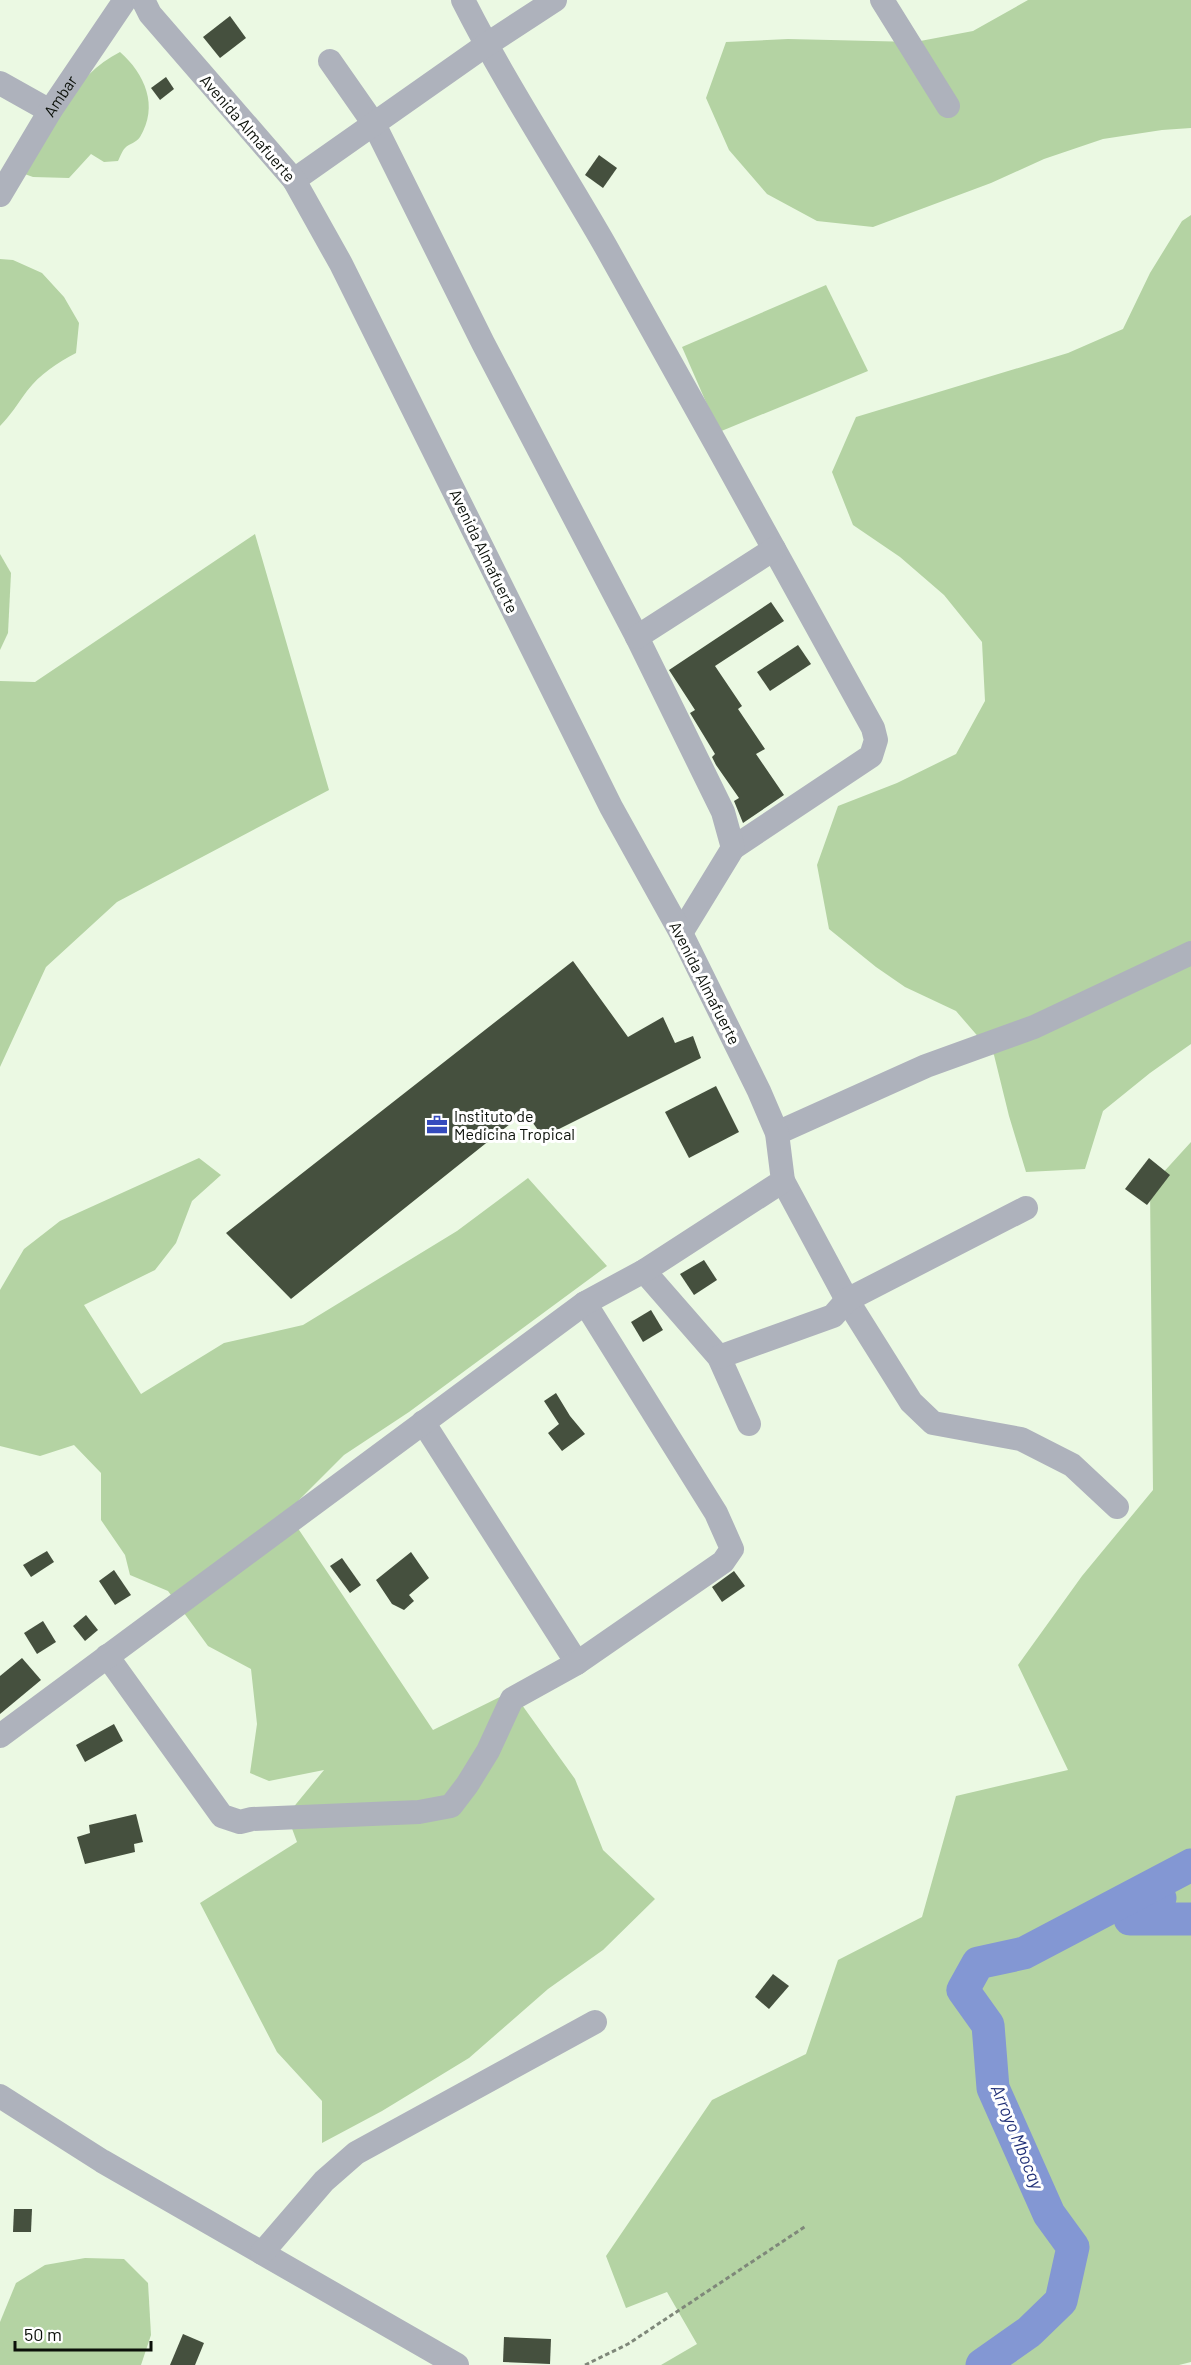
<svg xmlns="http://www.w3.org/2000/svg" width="1191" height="2365" font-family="Barlow,sans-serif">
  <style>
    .green { fill: #b4d3a3 }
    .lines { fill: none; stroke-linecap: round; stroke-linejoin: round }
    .river { stroke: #8397d3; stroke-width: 33 }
    .building { fill: #45503e }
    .path { stroke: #7f887a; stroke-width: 3; stroke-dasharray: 4.5 3; stroke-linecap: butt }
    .minor { stroke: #aeb2bc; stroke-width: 24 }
    .labels { text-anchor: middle; stroke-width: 6; stroke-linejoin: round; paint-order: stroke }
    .street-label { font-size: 16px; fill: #0b1009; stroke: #fff }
    .poi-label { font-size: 16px; fill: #0b1009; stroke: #fff; text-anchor: start }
    .water-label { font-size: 18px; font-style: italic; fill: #223178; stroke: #fff }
  </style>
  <rect width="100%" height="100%" fill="#ebf9e3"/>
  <g class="green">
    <path d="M1028,0H1191V128L1162,130L1103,139L1044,159L991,183L873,227L817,221L767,194L729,150L706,98L726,42L788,39L915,42L973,31Z"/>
    <path d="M120,52C145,74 159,106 140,137C136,143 130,143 125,148C122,151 120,157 118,161L104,162L91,154L69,178L33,177L19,172C47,131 74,75 120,52Z"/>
    <path d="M1191,215V1044L1150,1073L1103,1111L1085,1169L1026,1172L1009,1116L994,1055L956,1011L905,987L876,967L829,929L817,865L838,806L897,783L956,754L985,701L982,642L944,595L900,557L853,525L832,472L856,417L1068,353L1123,329L1150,273L1182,221Z"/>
    <path d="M0,259L13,260L42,273L64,297L79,323L76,353C57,363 40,374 27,391C18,403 11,415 0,426Z"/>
    <path d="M826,285L868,371L719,432L682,347Z"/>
    <path d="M255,534L329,790L117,902L46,967L0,1067V681L35,682Z"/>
    <path d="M0,554L11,573L8,633L0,650Z"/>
    <path d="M1191,1142V2362L1179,2365H661L697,2344L667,2292L626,2308L606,2256L712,2100L806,2054L838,1960L922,1917L956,1796L1068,1770L1018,1665L1082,1576L1153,1490L1150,1187Z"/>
    <path d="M199,1158L221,1175L192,1201L176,1243L155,1270L84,1305L141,1394L224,1343L303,1325L457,1231L528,1178L607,1266L409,1412L344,1455L287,1512L433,1730L512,1691L575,1779L603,1850L655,1899L603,1950L548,1989L469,2058L382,2111L322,2143V2101L277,2052L200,1903L297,1842L287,1815L324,1770L269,1781L250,1773L257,1724L251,1669L208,1646L168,1591L130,1575L125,1555L101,1520V1473L74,1445L40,1456L0,1446V1290L24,1249L60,1221Z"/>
    <path d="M85,2258L124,2259L148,2283L151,2335L141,2365H0V2322L16,2283L45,2265Z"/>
  </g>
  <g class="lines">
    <g class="river">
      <path d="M1160,1898L1130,1919H1191"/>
      <path d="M982,2365L1029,2332L1061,2301L1073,2247L1049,2214L993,2088L988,2025L963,1990L978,1963L1024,1953L1191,1865"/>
    </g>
  </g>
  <g class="building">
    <path d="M230,16L246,38L220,58L203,37Z"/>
    <path d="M166,77L174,89L160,100L151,88Z"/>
    <path d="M599,155L617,168L603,188L585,175Z"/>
    <path d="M771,602L784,621L715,666L742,706L738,709L765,749L756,754L784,795L743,823L734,801L739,798L716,765L712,757L715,754L690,713L695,710L669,670Z"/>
    <path d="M798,645L811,664L770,691L757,672Z"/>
    <path d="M573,961L628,1037L663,1017L675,1043L693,1036L701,1058L543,1137L525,1112L291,1299L226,1233Z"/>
    <path d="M716,1086L739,1132L689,1158L665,1112Z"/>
    <path d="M1149,1158L1170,1175L1147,1205L1125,1189Z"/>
    <path d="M704,1260L717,1280L694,1295L680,1274Z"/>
    <path d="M651,1310L663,1330L643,1342L631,1322Z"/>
    <path d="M556,1393L570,1416L585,1434L562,1451L548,1433L559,1424L544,1401Z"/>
    <path d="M47,1551L54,1562L31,1577L23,1565Z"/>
    <path d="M411,1552L429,1578L409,1595L414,1601L404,1610L392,1604L376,1580Z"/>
    <path d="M342,1558L361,1585L350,1593L330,1566Z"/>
    <path d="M114,1570L131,1595L115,1605L99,1581Z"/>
    <path d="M734,1571L745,1586L722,1602L712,1587Z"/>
    <path d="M86,1615L98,1630L85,1641L73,1626Z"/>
    <path d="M43,1621L56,1642L37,1654L24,1633Z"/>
    <path d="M22,1658L41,1680L0,1714V1676Z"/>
    <path d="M114,1724L123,1741L85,1762L76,1745Z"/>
    <path d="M136,1814L143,1842L134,1844L135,1852L85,1864L77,1837L90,1833L89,1825Z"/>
    <path d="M773,1974L789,1986L769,2009L755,1997Z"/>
    <path d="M14,2209H32L31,2232H13Z"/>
    <path d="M183,2334L204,2343L195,2365H170Z"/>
    <path d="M504,2337L551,2339L550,2364L503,2362Z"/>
  </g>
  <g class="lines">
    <path class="path" d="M585,2365L628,2344L806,2226"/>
    <g class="minor">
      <path d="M463,0C506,85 559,165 606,247C696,407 784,567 873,728L876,740L871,756L733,848"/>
      <path d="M882,0L948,106"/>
      <path d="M330,61L374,124L483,343L637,637L723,812L733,848L681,933"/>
      <path d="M0,83L50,111"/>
      <path d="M294,180L486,45L555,0"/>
      <path id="s1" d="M0,195L50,111L125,0"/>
      <path d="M637,637L774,549"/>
      <path d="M777,1133L926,1066L1034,1027L1191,953"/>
      <path d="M783,1181L847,1300L911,1402L933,1423L1021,1439L1072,1465L1117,1507"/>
      <path d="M644,1271L719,1357L749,1424"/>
      <path d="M719,1357L833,1316L847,1300L1026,1208"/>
      <path d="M423,1422L577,1663"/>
      <path d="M107,1656L222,1816L240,1822L252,1819L419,1812L451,1806L467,1785L488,1751L512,1699L577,1663L723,1562L732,1549L716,1513L585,1303"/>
      <path d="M0,1736L585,1303L644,1271L783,1181L777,1133L759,1091L681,933L611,807L341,264L294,180L150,14L143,0"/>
      <path d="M0,2096L102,2161L457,2365"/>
      <path d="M262,2253L324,2181L356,2153L595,2022"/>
    </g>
  </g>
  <defs>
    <symbol id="office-bare" viewBox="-9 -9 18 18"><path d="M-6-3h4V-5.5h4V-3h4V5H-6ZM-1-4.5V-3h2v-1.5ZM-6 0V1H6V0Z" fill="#354bbd" stroke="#fff" stroke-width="2.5" paint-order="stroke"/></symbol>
  </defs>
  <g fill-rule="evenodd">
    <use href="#office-bare" x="422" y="1110" width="30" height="30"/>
  </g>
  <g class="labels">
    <g class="street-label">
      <text dy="6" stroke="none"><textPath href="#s1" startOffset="116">Ambar</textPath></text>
      <text transform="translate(248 128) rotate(49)" y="6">Avenida Almafuerte</text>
      <text transform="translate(484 551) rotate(64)" y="6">Avenida Almafuerte</text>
      <text transform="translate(705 983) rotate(63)" y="6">Avenida Almafuerte</text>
    </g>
    <g class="poi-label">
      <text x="454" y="1122">Instituto de<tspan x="454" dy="18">Medicina Tropical</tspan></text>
    </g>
    <g class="water-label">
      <text transform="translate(1017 2137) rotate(68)" y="6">Arroyo Mbocay</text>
    </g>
  </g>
  <path d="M15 2341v9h136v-9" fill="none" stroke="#0b1009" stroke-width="3"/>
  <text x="24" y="2341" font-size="18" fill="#0b1009" stroke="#ffffff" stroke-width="4.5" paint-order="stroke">50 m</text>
</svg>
